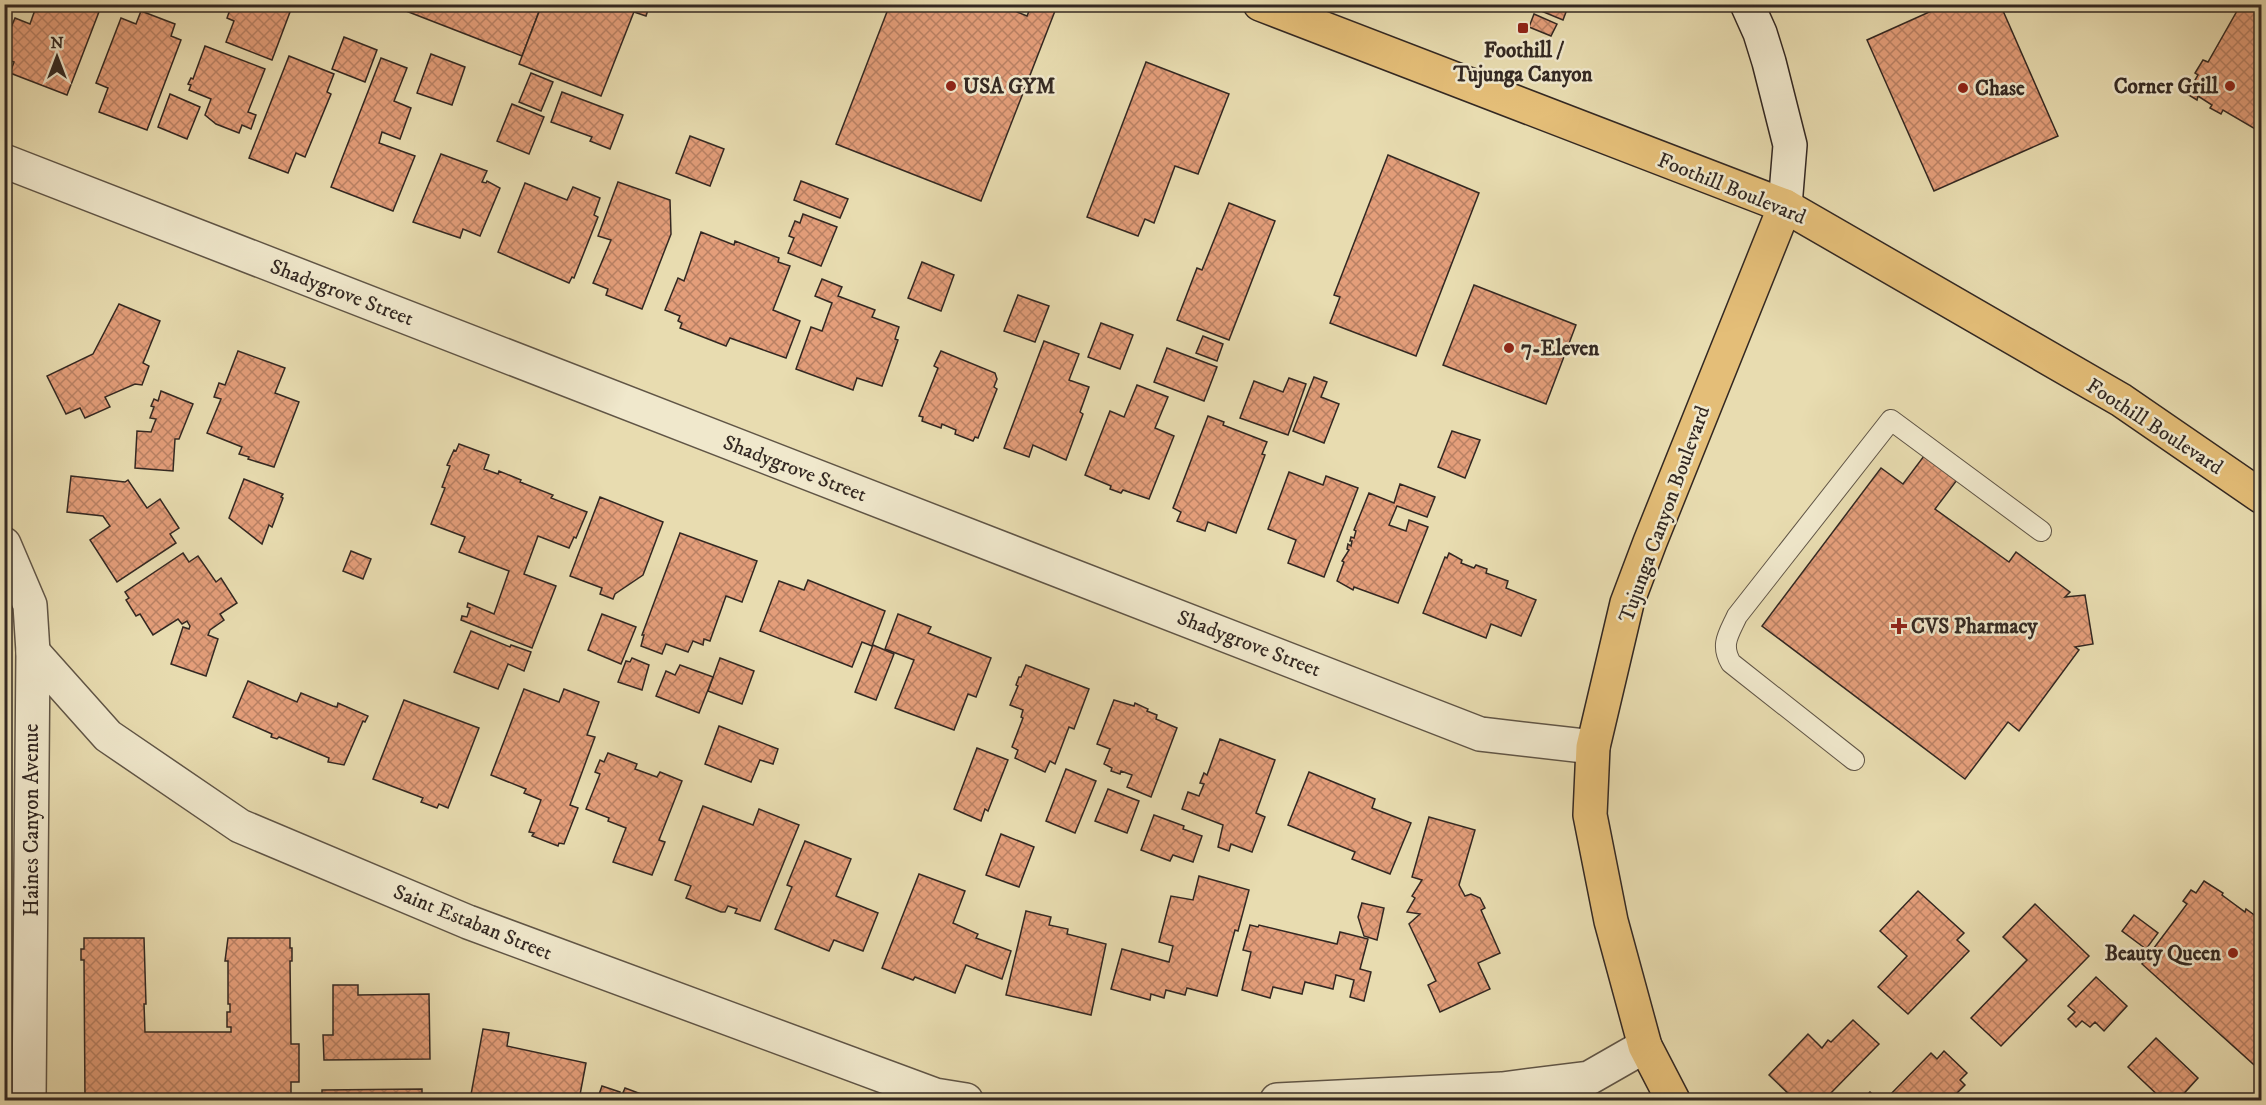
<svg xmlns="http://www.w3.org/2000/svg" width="2266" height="1105" font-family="'IM FELL DW Pica',serif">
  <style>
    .building { fill: url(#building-cross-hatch); stroke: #332822; stroke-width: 1.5 }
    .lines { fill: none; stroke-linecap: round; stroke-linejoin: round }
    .lane-casing { stroke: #605546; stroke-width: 22 }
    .street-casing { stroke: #605546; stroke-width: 36 }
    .secondary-casing { stroke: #332822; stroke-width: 36 }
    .primary-casing { stroke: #332822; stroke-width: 36 }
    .lane { stroke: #f0e8cc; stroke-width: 20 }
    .street { stroke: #f0e8cc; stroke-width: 33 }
    .secondary { stroke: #f0e8cc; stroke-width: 33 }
    .primary { stroke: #e4be78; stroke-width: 33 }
    .poi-dot { fill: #8f2418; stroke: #f0e8cc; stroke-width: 2 }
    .labels { text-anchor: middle; stroke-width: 5; stroke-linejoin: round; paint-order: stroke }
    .poi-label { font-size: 21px; font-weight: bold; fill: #332822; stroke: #f0e8cc; text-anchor: start }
    .street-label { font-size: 21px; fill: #332822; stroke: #f0e8cc }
  </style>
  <defs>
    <pattern id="building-cross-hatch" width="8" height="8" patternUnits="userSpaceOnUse" patternTransform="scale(1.5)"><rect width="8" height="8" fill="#e49e7a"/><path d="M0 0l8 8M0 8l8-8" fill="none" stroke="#b98164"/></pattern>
  </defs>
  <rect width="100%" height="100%" fill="#e8dcb0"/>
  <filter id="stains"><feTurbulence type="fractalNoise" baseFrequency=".00333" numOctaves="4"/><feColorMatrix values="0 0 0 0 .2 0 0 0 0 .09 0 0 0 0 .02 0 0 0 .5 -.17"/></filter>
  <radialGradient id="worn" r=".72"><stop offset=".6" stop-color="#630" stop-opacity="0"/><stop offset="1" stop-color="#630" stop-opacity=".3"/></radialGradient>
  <g class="building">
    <path d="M37,4H102L67,95L10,73L14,62L4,59V44L15,18L30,24Z"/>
    <path d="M232,4H293L272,60L226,42L234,21L227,18Z"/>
    <path d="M388,4H542L522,56Z"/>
    <path d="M542,4H637L601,96L519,64Z"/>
    <path d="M637,4H650L646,16L634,12Z"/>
    <path d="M890,4H998L1027,16L1032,4H1038L1055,11L981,201L836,144Z"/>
    <path d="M1524,4H1569L1563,20Z"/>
    <path d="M1947,4H2000L2058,136L1934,191L1867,40Z"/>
    <path d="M2241,4H2262V133L2223,110L2221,114L2210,108L2212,105L2198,96L2197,100L2187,94L2198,75L2195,73L2203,60L2208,62Z"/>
    <path d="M141,11L175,24L171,36L181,40L147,130L99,112L108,88L96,83L121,18L136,24Z"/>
    <path d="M1534,14L1557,24L1551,36L1529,27Z"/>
    <path d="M344,37L377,50L365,82L332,69Z"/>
    <path d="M205,46L265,69L248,112L256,115L251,129L242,125L239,133L216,124L205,115L211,99L189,90L191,85L188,84L191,78L193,79Z"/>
    <path d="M431,54L465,67L452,105L417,93Z"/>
    <path d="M289,56L334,74L327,92L331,94L305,157L296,153L288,173L249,158Z"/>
    <path d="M381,58L407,68L394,101L411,108L400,139L382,132L379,143L415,156L393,211L331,187Z"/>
    <path d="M1146,62L1229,94L1198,174L1175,166L1154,223L1145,219L1138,236L1087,217Z"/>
    <path d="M531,73L553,82L541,111L519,102Z"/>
    <path d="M562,92L623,115L610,149L590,141L592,137L551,122Z"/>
    <path d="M170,94L200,107L187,139L158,127Z"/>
    <path d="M512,104L544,117L529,154L497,141Z"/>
    <path d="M690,136L724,149L710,186L676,173Z"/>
    <path d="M441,154L487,171L482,182L486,183L487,181L500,188L480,236L463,229L460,238L413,222Z"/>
    <path d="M1388,155L1479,193L1416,356L1330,323L1340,297L1334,295Z"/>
    <path d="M801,181L848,199L840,218L794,200Z"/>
    <path d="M618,182L670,200L671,234L642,309L606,295L608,289L593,283L611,240L598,236Z"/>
    <path d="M525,183L567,200L573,187L600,198L594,215L598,217L574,278L572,277L569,283L498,252Z"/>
    <path d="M1229,203L1275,221L1229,340L1177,320L1197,268L1202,270Z"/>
    <path d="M803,214L837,227L821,266L788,253L794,238L789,236L795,221L800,223Z"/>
    <path d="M701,232L734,245L735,241L779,258L778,262L790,266L773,310L800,321L786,358L730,338L726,346L680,328L682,323L678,321L680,316L665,310L678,278L684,281Z"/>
    <path d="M922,262L954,275L941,311L908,298Z"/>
    <path d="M822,279L842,287L838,296L875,310L872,317L899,327L895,339L898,340L882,386L857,378L853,390L796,369L811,327L822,331L832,303L815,296Z"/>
    <path d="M1474,285L1576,325L1546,404L1443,365Z"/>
    <path d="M1018,295L1049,306L1035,342L1004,331Z"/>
    <path d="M119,304L160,321L143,363L149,366L142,385L135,384L105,397L110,407L85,418L80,408L66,414L47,376L93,354Z"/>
    <path d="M1101,323L1133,335L1120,369L1088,357Z"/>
    <path d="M1203,336L1223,344L1217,361L1196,353Z"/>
    <path d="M1044,341L1079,354L1069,380L1089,387L1080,412L1083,414L1066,460L1033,445L1029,457L1004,448Z"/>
    <path d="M1167,348L1217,367L1204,401L1154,382Z"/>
    <path d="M238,351L285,368L275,393L299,402L274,467L248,459L249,457L239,454L242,447L207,433L221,399L214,397L219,383L225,385Z"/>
    <path d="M941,351L995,373L997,379L994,387L997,389L978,438L975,437L973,441L955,434L956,430L942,424L941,428L922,421L923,417L919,416L938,368L934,366Z"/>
    <path d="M1314,377L1327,382L1321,397L1339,404L1324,443L1293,431Z"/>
    <path d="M1289,378L1306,384L1288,435L1240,418L1254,381L1283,392Z"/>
    <path d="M1137,385L1168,397L1155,428L1174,436L1149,499L1123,490L1121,493L1110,489L1111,486L1085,475L1110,411L1124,417Z"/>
    <path d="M161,391L193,404L179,439H175L173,471L135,468L137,431L151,432L156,419L150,418L154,407L151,406L154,399L158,401Z"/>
    <path d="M1208,416L1224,422L1223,425L1267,442L1262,454L1265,455L1236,533L1208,522L1205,531L1177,521L1181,512L1173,508Z"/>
    <path d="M1452,431L1480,440L1465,478L1438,467Z"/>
    <path d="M459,444L489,455L484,469L498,474L499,471L521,480L520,482L553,495L551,498L587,512L576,538L574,537L569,548L538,536L524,574L556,586L532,648L461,620L462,616L467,617L470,608L467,607L468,603L494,614L509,571L459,552L465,537L431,524L445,488L442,487L450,466L447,465L454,450L456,451Z"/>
    <path d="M1924,456L1957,480L1935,509L2009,562L2016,552L2070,592L2065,597L2085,595L2093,644L2075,647L2079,650L2019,731L2008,722L1965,779L1762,626L1881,468L1903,484Z"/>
    <path d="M1289,472L1323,485L1326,476L1358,488L1324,577L1288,563L1296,540L1268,529Z"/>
    <path d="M71,476L125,482L128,480L147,508L160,499L179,528L170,534L176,543L117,582L90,540L110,526L103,516L67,512Z"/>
    <path d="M244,479L283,494L281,497L283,498L272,527L269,525L262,544L229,518Z"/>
    <path d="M1400,484L1435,497L1427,517L1397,506L1389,525L1406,531L1409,520L1428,527L1398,603L1354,587L1353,590L1337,581L1344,562L1342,561L1349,550L1347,549L1348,544L1351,546L1352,541H1350L1351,537L1354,538L1356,531L1354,530L1369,493L1394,503Z"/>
    <path d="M600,497L663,522L643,575L615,594L613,599L600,594L602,588L570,576Z"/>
    <path d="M680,533L757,561L742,602L726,596L710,641L704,639L703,645L693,641L688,652L666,644L662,654L641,646L644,635H642Z"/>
    <path d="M351,551L371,559L363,579L343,571Z"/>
    <path d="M183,553L189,562L198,556L216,582L221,578L237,603L220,614L224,620L210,630L208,635L218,639L206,676L171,664L183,627L189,629L190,626L187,621L182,624L178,619L153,635L140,614L136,616L126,600L129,598L125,592Z"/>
    <path d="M1449,553L1462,560L1461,563L1474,568L1476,565L1487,569L1486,573L1508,581L1506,588L1536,600L1521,636L1491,624L1486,638L1423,613L1445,557L1447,558Z"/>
    <path d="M808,580L885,611L872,646L862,642L852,667L760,631L779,581L804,590Z"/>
    <path d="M602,614L636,627L621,664L588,650Z"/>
    <path d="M898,614L931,627L928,633L991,658L976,697L968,694L954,730L895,708L914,660L885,649Z"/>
    <path d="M471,631L510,647L511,645L531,652L524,671L508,664L498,689L454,672Z"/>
    <path d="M873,645L894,654L876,700L855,692Z"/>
    <path d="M632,658L649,665L642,690L618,682L626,661L630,662Z"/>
    <path d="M720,658L754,671L742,704L708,691Z"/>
    <path d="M680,665L713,677L699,713L656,696L666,671L675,675Z"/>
    <path d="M1026,665L1089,689L1074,729L1069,727L1055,764L1050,761L1045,772L1015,758L1018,750L1012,747L1023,718L1021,717L1023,710L1010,705L1018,686L1016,685L1019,677H1021Z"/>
    <path d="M248,681L297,702L301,693L333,706L337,707L338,703L368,716L365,722L363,721L344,765L328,762L329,758L279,737L277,739L271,737L272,734L233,717Z"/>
    <path d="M524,689L559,702L564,689L599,702L587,735L595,737L570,805L578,808L564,844L559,843L558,846L532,836L534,833L529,832L541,800L524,793L526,789L491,775Z"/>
    <path d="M404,700L479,728L448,808L439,804L437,808L421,802L423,798L373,779Z"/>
    <path d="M1114,700L1134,706L1135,703L1148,709L1147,711L1157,715L1156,719L1177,728L1151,797L1127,787L1132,775L1121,771L1120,774L1111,771L1112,768L1104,764L1110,749L1097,744Z"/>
    <path d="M719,726L778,749L773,764L760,760L751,782L705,764Z"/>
    <path d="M1220,739L1275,760L1256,813L1265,817L1252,852L1231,844L1229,851L1218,847L1223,825L1182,809L1188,792L1199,796L1204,784L1200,783L1204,773L1207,775Z"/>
    <path d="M977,748L1008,760L988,811L985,809L981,821L954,809Z"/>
    <path d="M608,753L637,764L635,769L657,777L660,772L682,781L659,840L665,842L652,875L613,862L626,828L608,821L609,818L586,809L600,774L595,772L600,760L604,762Z"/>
    <path d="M1066,769L1096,781L1075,833L1046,821Z"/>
    <path d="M1309,772L1375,799L1372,808L1411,823L1390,874L1352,859L1355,852L1288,825Z"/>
    <path d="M1108,789L1139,801L1127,833L1095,821Z"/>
    <path d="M703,806L753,825L759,809L799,825L760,921L735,913L737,909L728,906L725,912H721L686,898L691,886L675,880Z"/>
    <path d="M1154,815L1184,826L1183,829L1202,836L1193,862L1173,855L1170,861L1141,850Z"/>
    <path d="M1429,817L1475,830L1459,885L1465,896L1471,894L1480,898L1485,908L1481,910L1500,953L1478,963L1490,989L1440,1012L1428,985L1436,981L1409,924L1420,914L1407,912L1415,898L1412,896L1422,880L1412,877Z"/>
    <path d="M1001,834L1034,847L1019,887L986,875Z"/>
    <path d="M805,841L851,859L836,896L878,913L863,951L834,940L829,951L775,929L792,887L787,885Z"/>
    <path d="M919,874L965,891L953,923L978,934L976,938L1011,951L1002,979L966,965L955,993L915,977L913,980L882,968Z"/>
    <path d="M1199,876L1249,890L1238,931L1235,930L1217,996L1187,988L1185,995L1166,990L1164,998L1151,994L1150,1000L1111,989L1122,949L1169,962L1173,946L1159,942L1171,896L1193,900Z"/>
    <path d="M2204,881L2223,893L2222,895L2245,912L2246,909L2257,917L2255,919L2262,924V1072L2142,964L2187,904L2183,901L2191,890L2196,893Z"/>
    <path d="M1918,891L1964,933L1957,940L1969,951L1908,1014L1878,987L1907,956L1880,931Z"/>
    <path d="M1362,903L1384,908L1377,940L1364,936L1358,917Z"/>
    <path d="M2035,904L2089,956L2001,1046L1971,1018L2027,960L2003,937Z"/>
    <path d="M1026,911L1051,917L1049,925L1068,929L1067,934L1106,944L1091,1015L1006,995Z"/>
    <path d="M2134,915L2158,933L2146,949L2122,931Z"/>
    <path d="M1250,925L1258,927L1259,925L1337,944L1340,932L1368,939L1360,969L1371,972L1364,1001L1350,997L1354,980L1336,975L1333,989L1305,982L1302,994L1273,987L1270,998L1242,990L1251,952L1243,950Z"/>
    <path d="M84,938H144L146,1004H144L145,1032H231V1027H227V1012H230V1004H228V961H225L228,938H290V948H292V961H290L291,1044H299V1082H291V1100H85L84,960H81V949H84Z"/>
    <path d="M2096,977L2127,1006L2104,1031L2095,1022L2090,1027L2082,1021L2076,1027L2068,1019L2075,1012L2068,1006Z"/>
    <path d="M333,985H358V995L429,994L430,1059L324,1060L323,1035H333Z"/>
    <path d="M1853,1020L1879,1044L1824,1100H1795L1769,1075L1808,1034L1822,1048L1828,1040L1831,1042Z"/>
    <path d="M483,1029L509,1033L507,1046L586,1063L579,1100H470Z"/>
    <path d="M2156,1038L2198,1078L2178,1100H2163L2128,1067Z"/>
    <path d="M1944,1051L1967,1073L1960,1080L1965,1085L1950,1100H1885L1931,1053L1937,1059Z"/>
    <path d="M602,1086L620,1092L617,1100H597Z"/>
    <path d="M625,1088L657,1100L660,1094L676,1100H620Z"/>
    <path d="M422,1089V1100H322V1090Z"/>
    <path d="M1870,1092L1879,1100H1862Z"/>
  </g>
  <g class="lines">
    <defs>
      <path id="lane" d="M1854,760L1731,663C1720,644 1729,634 1737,616L1891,420L2041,531"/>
      <g id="street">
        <path d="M4,161L1480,734L1593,747"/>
        <path d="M4,544L30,605L33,652L29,1100"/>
        <path d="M33,652L108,736L240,826L468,922L935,1095L966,1100"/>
        <path d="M1277,1100L1502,1089L1589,1078L1645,1046"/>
      </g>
      <path id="secondary" d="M1747,4L1760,33L1769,62L1790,145L1785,206"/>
      <g id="primary">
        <path d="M1260,4L1785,206L2121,400L2262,497"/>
        <path d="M1673,1100L1645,1046L1611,921L1590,815L1593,747L1627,603L1650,542L1785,206"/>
      </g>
    </defs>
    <use href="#lane" class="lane-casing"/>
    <use href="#street" class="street-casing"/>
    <use href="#secondary" class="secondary-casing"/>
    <use href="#primary" class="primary-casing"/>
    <use href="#lane" class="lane"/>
    <use href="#street" class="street"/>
    <use href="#secondary" class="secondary"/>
    <use href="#primary" class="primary"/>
  </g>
  <g class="poi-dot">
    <rect x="1517" y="22" width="12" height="12" rx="3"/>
    <circle cx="951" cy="86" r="6"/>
    <circle cx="2230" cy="86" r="6"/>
    <circle cx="1963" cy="88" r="6"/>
    <circle cx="1509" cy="348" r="6"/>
    <path d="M1896 617h6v6h6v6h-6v6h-6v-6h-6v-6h6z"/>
    <circle cx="2233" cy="953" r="6"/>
  </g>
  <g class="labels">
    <g class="poi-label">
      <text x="1523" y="57" text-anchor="middle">Foothill /<tspan x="1523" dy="24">Tujunga Canyon</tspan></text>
      <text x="963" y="93">USA GYM</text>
      <text x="2218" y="93" text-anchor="end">Corner Grill</text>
      <text x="1975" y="95">Chase</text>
      <text x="1521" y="355">7-Eleven</text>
      <text x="1911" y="633">CVS Pharmacy</text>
      <text x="2221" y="960" text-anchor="end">Beauty Queen</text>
    </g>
    <g class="street-label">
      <text transform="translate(1732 188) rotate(22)" y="7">Foothill Boulevard</text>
      <text transform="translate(342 292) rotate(21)" y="7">Shadygrove Street</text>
      <text transform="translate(2155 426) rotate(33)" y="7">Foothill Boulevard</text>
      <text transform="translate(795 468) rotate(21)" y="7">Shadygrove Street</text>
      <text transform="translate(1664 514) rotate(-70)" y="7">Tujunga Canyon Boulevard</text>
      <text transform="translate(1249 643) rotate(21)" y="7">Shadygrove Street</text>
      <text transform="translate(31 820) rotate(-90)" y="7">Haines Canyon Avenue</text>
      <text transform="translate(473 922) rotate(22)" y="7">Saint Estaban Street</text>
    </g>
  </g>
  <rect width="2266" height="1105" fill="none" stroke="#e8dcb0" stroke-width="24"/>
  <rect x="6" y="6" width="2254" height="1093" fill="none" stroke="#332822" stroke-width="3"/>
  <rect x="12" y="12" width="2242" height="1081" fill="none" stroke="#332822" stroke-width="1.5"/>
  <g transform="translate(57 57)" stroke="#f0e8cc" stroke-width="4.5" paint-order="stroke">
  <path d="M0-4.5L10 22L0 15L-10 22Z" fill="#332822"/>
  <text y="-9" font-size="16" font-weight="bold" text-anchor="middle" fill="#332822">N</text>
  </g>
  <rect width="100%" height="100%" filter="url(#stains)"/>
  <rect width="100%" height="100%" fill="url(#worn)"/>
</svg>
